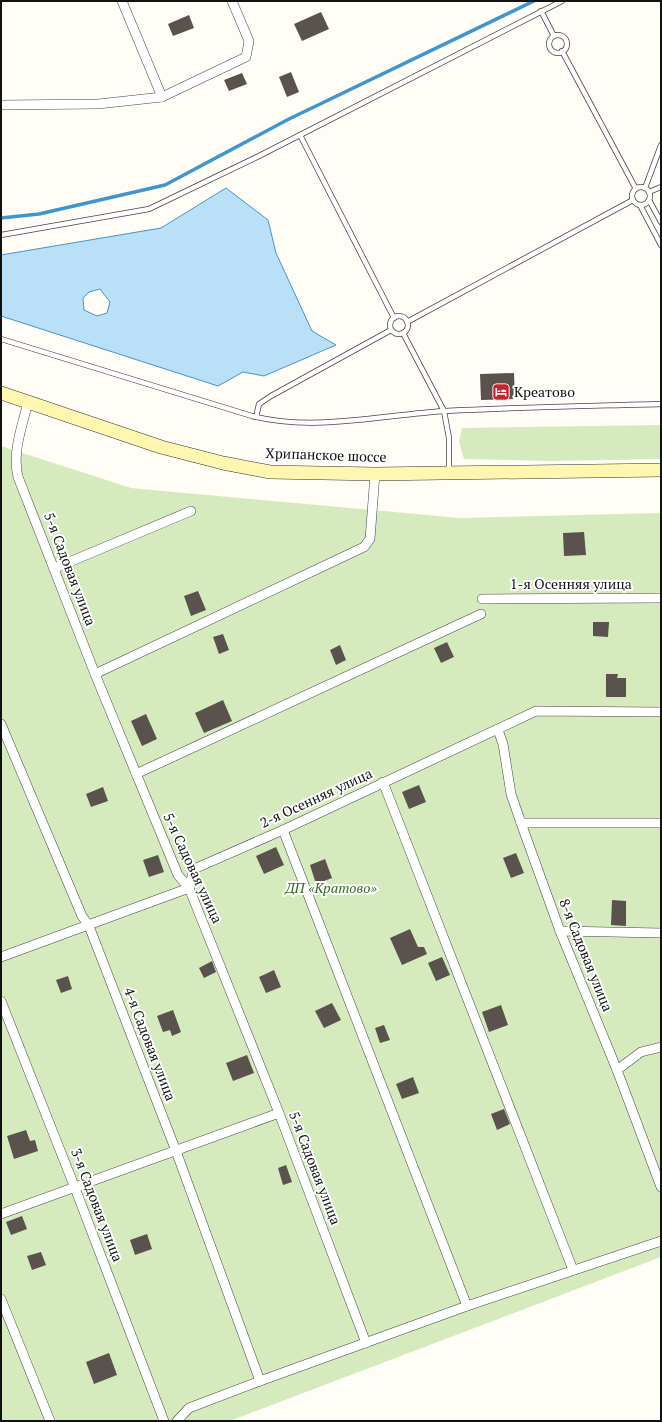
<svg xmlns="http://www.w3.org/2000/svg" width="662" height="1422" font-family="'PT Serif',serif">
  <style>
    .green { fill: #d5ebbd }
    .water { fill: #b9e0f7; stroke: #3f96cf; fill-rule: evenodd }
    .lines { fill: none; stroke-linecap: round; stroke-linejoin: round }
    .stream { stroke: #3f96cf; stroke-width: 3.5 }
    .building { fill: #5a524d }
    .service-casing { stroke: #444; stroke-width: 6 }
    .minor-casing { stroke: #444; stroke-width: 10 }
    .secondary-casing { stroke: #333; stroke-width: 14 }
    .service { stroke: #fff; stroke-width: 4.5 }
    .minor { stroke: #fff; stroke-width: 9 }
    .secondary { stroke: #fff6b0; stroke-width: 13 }
    .labels { text-anchor: middle; stroke-width: 4; stroke-linejoin: round; paint-order: stroke }
    .poi-label { font-size: 14px; fill: #111; stroke: #fff; text-anchor: start }
    .street-label { font-size: 14px; fill: #111; stroke: #fff }
    .park-label { font-size: 14px; font-style: italic; fill: #2f6b1f; stroke: #fff }
  </style>
  <rect width="100%" height="100%" fill="#fffdf5"/>
  <g class="green">
    <path d="M661,425V459L549,461L464,459L459,442L462,428Z"/>
    <path d="M1,446L131,488L460,518L661,513V1257L230,1421H1Z"/>
  </g>
  <path class="water" d="M226,188L268,220L276,253L312,331L336,345L264,376L243,372L218,386L1,316V255L161,228ZM100,289L110,302L107,313L97,316L84,310L83,298L89,292Z"/>
  <g class="lines">
    <path class="stream" d="M1,218L39,214L165,185L289,119L534,1"/>
  </g>
  <g class="building">
    <path d="M321,12L329,29L302,41L294,24Z"/>
    <path d="M189,15L194,28L173,36L168,24Z"/>
    <path d="M291,72L299,92L287,97L279,77Z"/>
    <path d="M242,73L247,84L229,91L224,80Z"/>
    <path d="M514,373L515,399L481,400L480,374Z"/>
    <path d="M584,532L586,555L564,556L563,533Z"/>
    <path d="M198,591L206,610L191,616L184,596Z"/>
    <path d="M593,622H609L608,637L593,636Z"/>
    <path d="M223,634L229,650L219,654L213,637Z"/>
    <path d="M447,642L454,657L441,663L434,648Z"/>
    <path d="M340,645L346,660L336,665L330,650Z"/>
    <path d="M606,674H618L617,678H626V697H606Z"/>
    <path d="M223,700L232,721L204,733L195,713Z"/>
    <path d="M146,714L157,739L142,746L131,721Z"/>
    <path d="M419,785L426,802L409,809L402,792Z"/>
    <path d="M103,787L108,801L91,807L86,794Z"/>
    <path d="M276,847L284,865L264,874L256,856Z"/>
    <path d="M516,853L524,873L511,878L503,858Z"/>
    <path d="M158,855L164,872L149,877L143,860Z"/>
    <path d="M325,859L332,878L316,884L310,865Z"/>
    <path d="M612,900L626,901V926L611,925Z"/>
    <path d="M410,929L418,947H424L427,954L402,965L390,938Z"/>
    <path d="M442,957L450,975L436,981L428,963Z"/>
    <path d="M212,961L216,972L204,978L199,968Z"/>
    <path d="M274,970L281,987L266,993L259,977Z"/>
    <path d="M68,976L72,989L61,993L56,980Z"/>
    <path d="M332,1003L341,1020L324,1028L315,1011Z"/>
    <path d="M501,1005L508,1025L489,1032L482,1012Z"/>
    <path d="M173,1010L181,1032L172,1036L170,1030L163,1032L157,1016Z"/>
    <path d="M384,1025L390,1040L380,1043L375,1028Z"/>
    <path d="M247,1055L254,1073L233,1081L226,1063Z"/>
    <path d="M413,1077L419,1093L402,1099L396,1084Z"/>
    <path d="M504,1109L510,1124L497,1130L491,1114Z"/>
    <path d="M26,1130L30,1141L35,1140L38,1151L14,1159L7,1136Z"/>
    <path d="M286,1165L292,1182L283,1185L278,1168Z"/>
    <path d="M22,1216L27,1229L11,1235L6,1222Z"/>
    <path d="M147,1234L152,1249L135,1255L130,1240Z"/>
    <path d="M41,1252L46,1265L32,1270L27,1256Z"/>
    <path d="M109,1353L117,1375L94,1384L86,1362Z"/>
  </g>
  <g class="lines">
    <defs>
      <g id="service">
        <path d="M541,11L554,36"/>
        <circle cx="558" cy="44" r="9"/>
        <path d="M562,51L636,189"/>
        <path d="M300,135L394,318"/>
        <circle cx="641" cy="196" r="9"/>
        <path d="M645,188L661,145"/>
        <path d="M649,192L661,187"/>
        <path d="M649,200L661,222"/>
        <path d="M640,205L661,245"/>
        <path d="M1,235L149,209L259,156L562,1"/>
        <circle cx="399" cy="325" r="9"/>
        <path d="M407,322L633,200"/>
        <path d="M403,333L444,411L449,438V472"/>
        <path d="M1,339L252,416C314,432 382,415 445,411C517,407 589,406 661,404"/>
        <path d="M256,417L259,404L271,396L391,330"/>
      </g>
      <g id="minor">
        <path d="M122,1L162,97"/>
        <path d="M1,105L98,104L162,97L246,57L249,41L232,1"/>
        <path d="M28,402C22,427 12,452 18,477L95,674L178,875L189,888L279,1113L366,1343"/>
        <path d="M55,568L191,511"/>
        <path d="M482,599L661,598"/>
        <path d="M95,674L364,547L370,539L375,474"/>
        <path d="M1,724L82,916L89,926L176,1151L260,1381"/>
        <path d="M498,730L503,744L511,794L521,823L560,931L617,1070L661,1187"/>
        <path d="M136,774L481,614"/>
        <path d="M383,782L573,1270"/>
        <path d="M521,823H661"/>
        <path d="M283,830L467,1306"/>
        <path d="M560,931L661,933"/>
        <path d="M1,957L189,888L194,869L283,830L536,711L661,712"/>
        <path d="M1,1001L75,1188L164,1421"/>
        <path d="M617,1070L641,1052L661,1047"/>
        <path d="M1,1214L279,1113"/>
        <path d="M1,1299L50,1421"/>
        <path d="M177,1421L189,1408L260,1381L467,1306L661,1241"/>
      </g>
      <path id="secondary" d="M1,393L161,447L223,463L270,472L375,474L661,470"/>
    </defs>
    <use href="#service" class="service-casing"/>
    <use href="#minor" class="minor-casing"/>
    <use href="#secondary" class="secondary-casing"/>
    <use href="#service" class="service"/>
    <use href="#minor" class="minor"/>
    <use href="#secondary" class="secondary"/>
  </g>
  <defs>
    <symbol id="hotel-square" viewBox="-11 -11 22 22"><rect x="-9" y="-9" width="18" height="18" rx="4" fill="#c4262e" stroke="#fff"/><path d="M-6-4.5h1.5V1H6V5H4.5V3h-9V5H-6ZM-4 0a1.8 1.8 0 1 1 3.6 0ZM.5 0V-2.5h3Q6-2.5 6 0Z" fill="#fff"/></symbol>
  </defs>
  <g fill-rule="evenodd">
    <use href="#hotel-square" x="491" y="382" width="20" height="20"/>
  </g>
  <g class="labels">
    <g class="poi-label">
      <text x="514" y="397">Креатово</text>
    </g>
    <g class="street-label">
      <text transform="translate(326 455) rotate(2)" y="5">Хрипанское шоссе</text>
      <text transform="translate(70 569) rotate(69)" y="5">5-я Садовая улица</text>
      <text x="571" y="589">1-я Осенняя улица</text>
      <text transform="translate(316 798) rotate(-25)" y="5">2-я Осенняя улица</text>
      <text transform="translate(193 868) rotate(65)" y="5">5-я Садовая улица</text>
      <text transform="translate(586 955) rotate(68)" y="5">8-я Садовая улица</text>
      <text transform="translate(150 1044) rotate(69)" y="5">4-я Садовая улица</text>
      <text transform="translate(315 1168) rotate(69)" y="5">5-я Садовая улица</text>
      <text transform="translate(97 1205) rotate(69)" y="5">3-я Садовая улица</text>
    </g>
    <g class="park-label">
      <text x="331" y="893">ДП «Кратово»</text>
    </g>
  </g>
  <rect width="662" height="1422" fill="none" stroke="#111111" stroke-width="4"/>
</svg>
